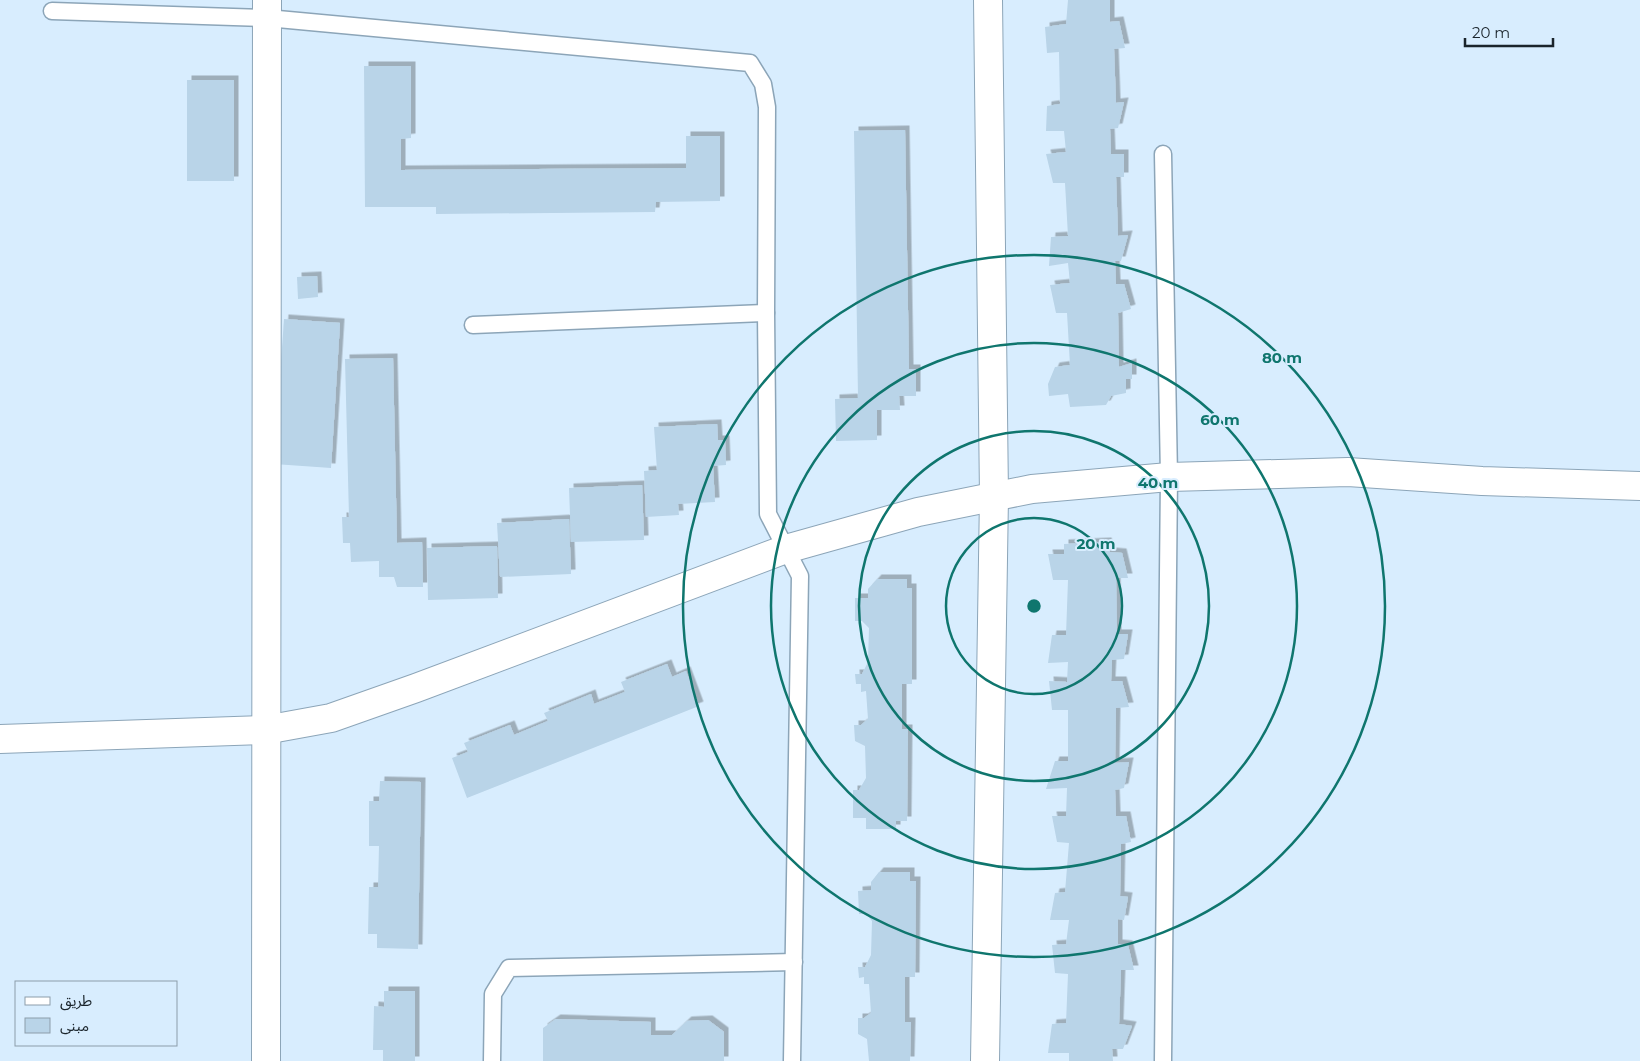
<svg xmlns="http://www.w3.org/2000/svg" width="1640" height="1061" font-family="Montserrat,'Noto Sans Arabic',sans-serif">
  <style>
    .building { fill: #b9d4e8; filter: url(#shadow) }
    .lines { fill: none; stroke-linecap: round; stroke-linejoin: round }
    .service-casing { stroke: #8ca5b8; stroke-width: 19 }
    .minor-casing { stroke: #8ca5b8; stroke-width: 30 }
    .service { stroke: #fff; stroke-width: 16 }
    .minor { stroke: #fff; stroke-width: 28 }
    .ring { fill: none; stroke: #0f766e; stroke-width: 2.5 }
    .centre { fill: #0f766e; stroke: #d8edfe; stroke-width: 2.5 }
    .ring-label { font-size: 15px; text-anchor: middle; font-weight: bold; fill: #0f766e; stroke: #d8edfe; stroke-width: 4; stroke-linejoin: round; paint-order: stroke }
  </style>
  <defs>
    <filter id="shadow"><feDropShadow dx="4.5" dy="-4.5" stdDeviation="0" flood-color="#0004"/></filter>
  </defs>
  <rect width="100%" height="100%" fill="#d8edfe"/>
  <g class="building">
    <path d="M1068,0H1110V22L1119,21L1125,48L1114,49L1116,103L1124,102L1118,128L1110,129L1111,154H1124V177H1116L1118,236L1128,235L1121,261H1115L1116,284H1124L1131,309L1118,313L1119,367L1132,363V379H1126V393L1111,396L1106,405L1070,407L1068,394L1049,396L1048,384L1055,367L1070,365L1067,313H1056L1050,285L1070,283L1068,263L1049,266L1051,237L1068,236L1065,183H1053L1046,154L1066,152L1064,131H1046L1047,106L1060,104L1059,52L1047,53L1045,27L1066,24Z"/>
    <path d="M364,66H411V138L401,139V170L686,168V136H720V201L656,202L655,212L436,214V207H365Z"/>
    <rect x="187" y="80" width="47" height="101"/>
    <path d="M905,130L909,369H916V396H899L900,410H877V440L836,441L835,399L858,398L854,131Z"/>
    <path d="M317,276L318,297L298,299L297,277Z"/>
    <path d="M284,319L340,323L331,468L274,464Z"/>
    <path d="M393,358L397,543L422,542L423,587H397L394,577H379V561L351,562L350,543H343L342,517H349L345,359Z"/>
    <path d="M717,424L718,440H725L726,465L713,466L715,502L678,504L679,515L646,517L644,471L657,470L654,427Z"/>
    <path d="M642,485L644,540L571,542L569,488Z"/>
    <path d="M569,519L571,574L500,577L497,523Z"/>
    <path d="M1107,542L1110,552L1122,553L1128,578H1116L1117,634H1128L1124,659L1112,660L1111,681H1122L1129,707L1116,708L1115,763L1129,762L1124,788L1115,790L1116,816H1126L1131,842L1121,844L1120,896L1128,897L1124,920L1118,919V944L1128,945L1134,970H1121L1119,1024L1132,1026L1123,1049H1112L1113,1061H1069V1053H1048L1052,1024L1066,1023L1068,974L1055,973L1052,945L1066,944L1069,920H1050L1055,893L1065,892L1069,843L1057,842L1052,816H1066L1067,788L1046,789L1055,761H1068V710H1052L1049,681L1067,682L1068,662L1048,663L1052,635H1066L1068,580H1053L1048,554H1064V544Z"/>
    <path d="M497,546L498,598L428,600L427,548Z"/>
    <path d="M877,579H907V588H912V684H902V729H908L907,821H896V829H866V818H853V790H859L866,778L865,746L855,741L854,725H861L868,719L866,691L861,692V684H856L855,674H862L868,662L869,628L862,621H855V598H868V589Z"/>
    <path d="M667,664L672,677L686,671L699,706L467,798L452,758L468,752L464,743L510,725L514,735L548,721L544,713L591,694L594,704L625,692L621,682Z"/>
    <path d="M380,781L421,782L418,949L377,948V934H368L369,887H378L379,846H369V801H379Z"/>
    <path d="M879,872H910V881H916L915,977H905V1022H911L910,1061H869L867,1039L858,1034V1018H864L871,1013L869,984H864V977L859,978L858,967H865L871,955L872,921L866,914H859L858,891L871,890V882Z"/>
    <path d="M384,991H415V1061H383V1050H373L374,1006L384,1007Z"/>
    <path d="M556,1019L651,1022V1035H672L687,1021L708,1020L724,1032V1061H543V1028Z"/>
  </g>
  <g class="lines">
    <defs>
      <g id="service">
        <path d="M52,11L267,18L750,63L763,84L767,107L766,313L768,514L800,576L792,1061"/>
        <path d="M1163,154L1169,477L1163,1060"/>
        <path d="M473,325L766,313"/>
        <path d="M492,1061L493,994L509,968L794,962"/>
      </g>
      <g id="minor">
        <path d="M0,739L265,730L331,718L416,688L786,549L918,512L1032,489L1169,477L1348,472L1482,481L1640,486"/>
        <path d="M266,1061L267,0"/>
        <path d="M985,1061L994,496L988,0"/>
      </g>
    </defs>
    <use href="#service" class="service-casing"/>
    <use href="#minor" class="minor-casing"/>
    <use href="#service" class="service"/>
    <use href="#minor" class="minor"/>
  </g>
  <g class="ring">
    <circle cx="1034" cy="606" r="88"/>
    <circle cx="1034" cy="606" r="175"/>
    <circle cx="1034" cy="606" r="263"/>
    <circle cx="1034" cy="606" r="351"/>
  </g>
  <circle cx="1034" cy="606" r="8" class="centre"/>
  <g class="ring-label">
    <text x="1282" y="363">80 m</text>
    <text x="1220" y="425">60 m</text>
    <text x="1158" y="488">40 m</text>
    <text x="1096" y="549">20 m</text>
  </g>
  <rect x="15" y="981" width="162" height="65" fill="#d8edfe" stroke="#8c9daa"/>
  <rect x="25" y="997" width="25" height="8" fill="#ffffff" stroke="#8c9daa"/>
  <text x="60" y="1006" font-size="15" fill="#1a242b">طريق</text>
  <rect x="25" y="1018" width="25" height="15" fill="#b9d4e8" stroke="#8c9daa"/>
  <text x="60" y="1031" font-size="15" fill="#1a242b">مبنى</text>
  <path d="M1465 38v8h88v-8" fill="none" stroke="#1a242b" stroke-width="2.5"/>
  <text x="1472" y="38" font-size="15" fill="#1a242b" stroke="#d8edfe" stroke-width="4" paint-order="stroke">20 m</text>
</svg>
